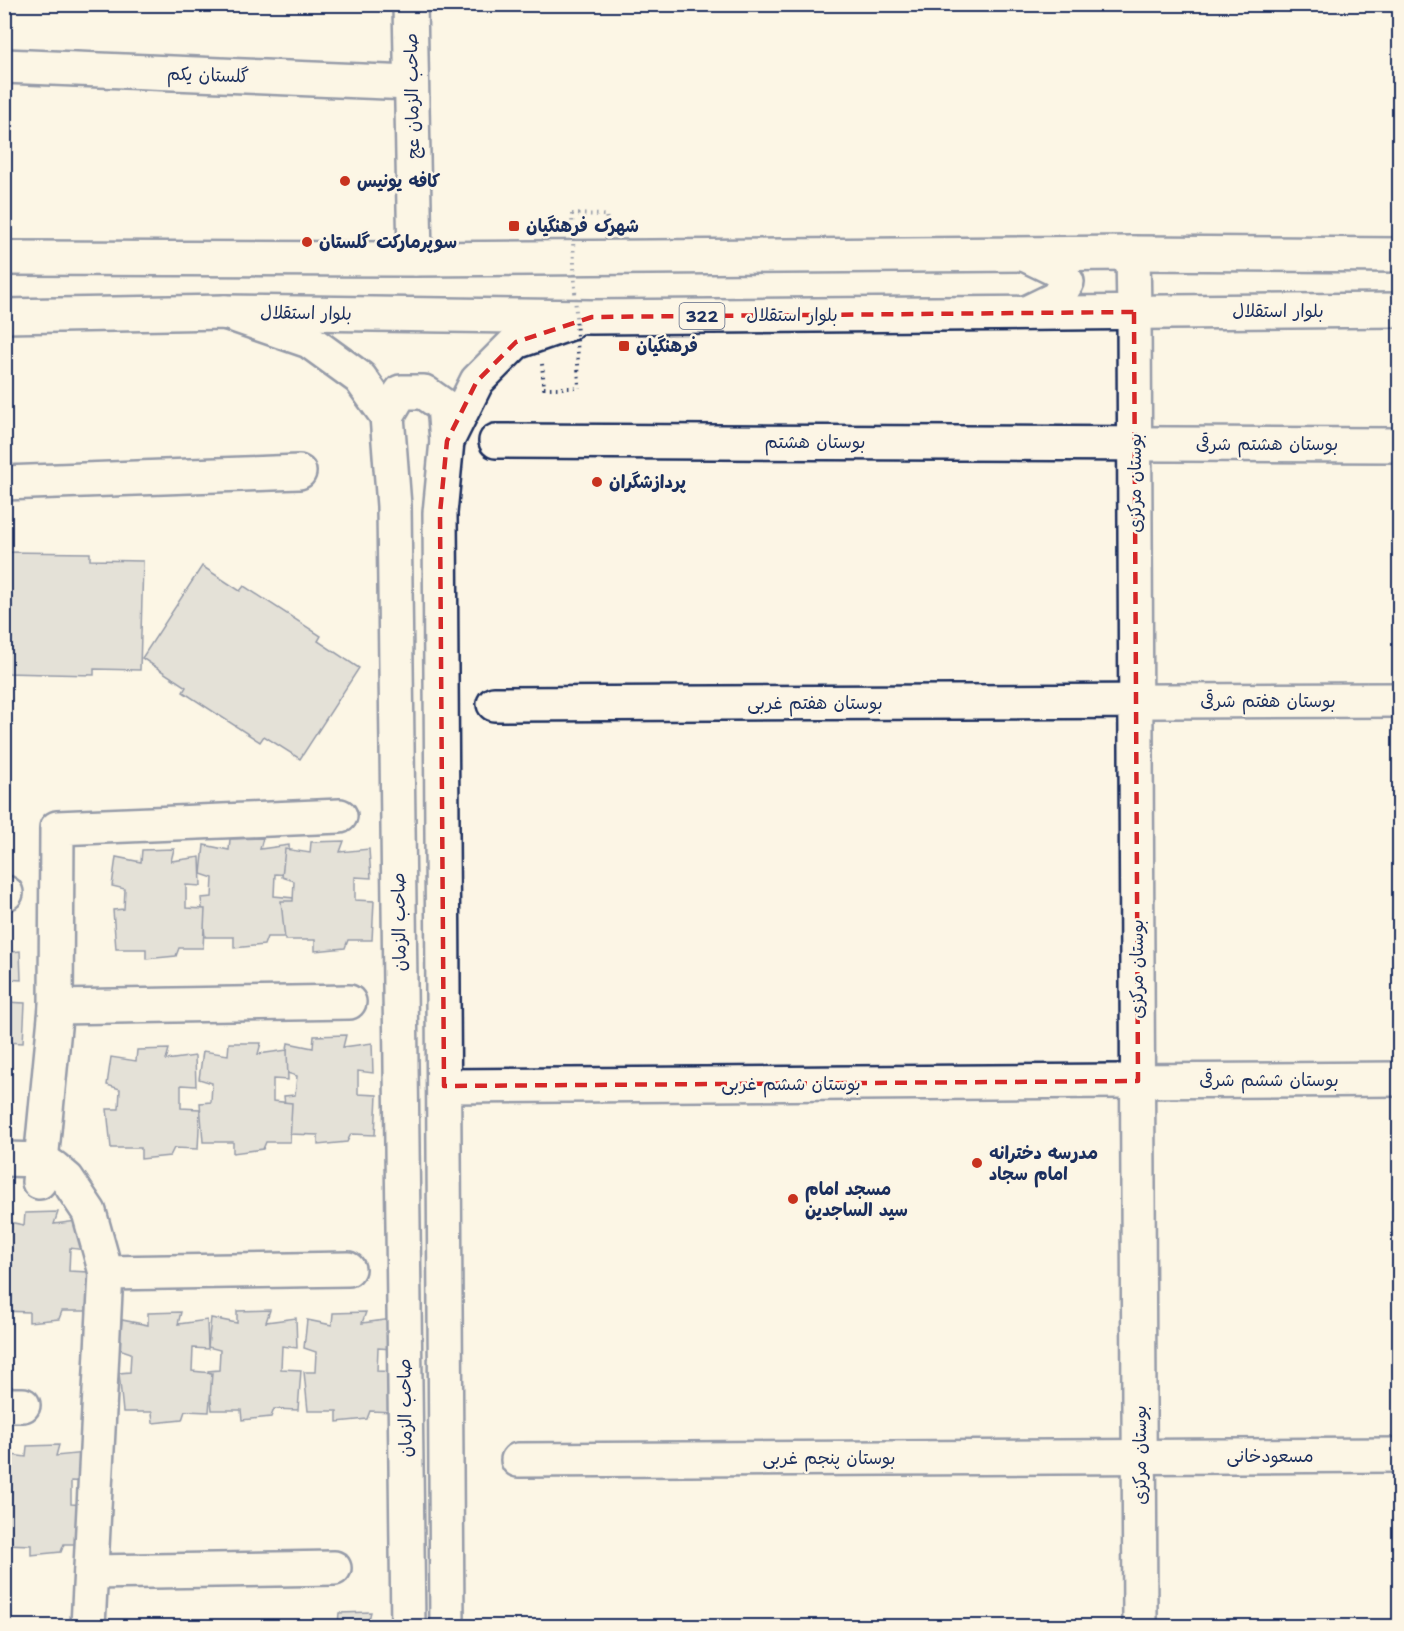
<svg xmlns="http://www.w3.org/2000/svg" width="1404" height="1631" font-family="'Shantell Sans','Playpen Sans Arabic',sans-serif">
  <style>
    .building { fill: #c8c7c6; stroke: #1b2f5e; stroke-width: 1.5 }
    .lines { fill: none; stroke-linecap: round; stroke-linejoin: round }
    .minor-casing { stroke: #1b2f5e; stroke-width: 38 }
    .major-casing { stroke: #1b2f5e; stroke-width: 38 }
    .path { stroke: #1b2f5e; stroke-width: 4; stroke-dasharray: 1.5 4.5; stroke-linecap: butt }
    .minor { stroke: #fcf5e5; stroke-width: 33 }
    .major { stroke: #fcf5e5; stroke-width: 33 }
    .path-bridge { stroke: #1b2f5e; stroke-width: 4; stroke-dasharray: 1.5 4.5; stroke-linecap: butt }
    .marked { fill: none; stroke: #d62828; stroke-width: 4.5; stroke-dasharray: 12 8; stroke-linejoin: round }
    .poi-dot { fill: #c8321e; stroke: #fcf5e5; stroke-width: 2 }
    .labels { text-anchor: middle; stroke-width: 5; stroke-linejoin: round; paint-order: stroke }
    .shield { fill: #fcf5e5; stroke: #5e6a86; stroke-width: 1.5 }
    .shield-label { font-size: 16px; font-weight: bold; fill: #1b2f5e }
    .street-label { font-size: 18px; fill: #1b2f5e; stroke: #fcf5e5 }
    .poi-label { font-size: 18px; font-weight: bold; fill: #1b2f5e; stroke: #fcf5e5; text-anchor: start }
  </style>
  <rect width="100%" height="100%" fill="#fcf5e5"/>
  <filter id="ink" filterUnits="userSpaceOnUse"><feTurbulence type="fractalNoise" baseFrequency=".0167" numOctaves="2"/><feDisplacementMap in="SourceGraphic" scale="12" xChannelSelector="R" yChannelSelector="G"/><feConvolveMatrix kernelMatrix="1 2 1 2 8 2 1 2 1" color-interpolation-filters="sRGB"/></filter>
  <g filter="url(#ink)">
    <g class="building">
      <path d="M4,552L90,553V560L143,561L140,670L94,669V675L4,673Z"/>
      <path d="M202,566L240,591L244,586L321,636L318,641L359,668L300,759L264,736L260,742L183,692L186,687L142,658Z"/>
      <path d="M263,838L260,849L289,845L290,875L275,874L274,896L294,898L291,937H267L264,945L234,948V937H205L201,898L212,897L213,878L201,874L204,845L229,850L230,839Z"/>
      <path d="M344,841L340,852L369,849L371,878L355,877V900L374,901L372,940H348L345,948L315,951V940H285L281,901H293L294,881L282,877L285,849L310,853L311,842Z"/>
      <path d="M174,849L171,861L200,857L201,886L186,885V908L205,909L203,948H179L176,956L146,959V949H116L113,910L124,909L125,889L112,886L116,857L141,862L142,850Z"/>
      <path d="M20,951L21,980L6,979L5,1002L25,1003L23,1043L4,1042V953Z"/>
      <path d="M346,1035L343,1047L372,1043L373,1073L358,1071V1094L377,1095L375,1135L351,1134L347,1142L318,1145V1135L288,1134L284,1096L295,1095L297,1076L284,1072L288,1043L313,1048L314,1036Z"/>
      <path d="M229,1043H261L258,1054L287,1050L288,1080L273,1079V1101L292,1103L290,1142H266L263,1149L233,1153V1142H203L200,1103L211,1102L212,1083L199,1079L203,1051L228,1055Z"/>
      <path d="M169,1049L166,1060L195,1056L196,1086L181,1085V1108L200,1109L198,1149L174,1148L170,1156L141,1159V1148H111L107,1109H119L120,1089L107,1085L111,1057L136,1061L137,1050Z"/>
      <path d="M58,1212L54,1224L84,1220L85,1250L70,1248L69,1271L89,1272L86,1311H62L59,1319L29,1322V1312L4,1311V1272H7L8,1252L4,1251V1221L24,1225L25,1213Z"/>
      <path d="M270,1310L266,1322L296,1318L297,1348L282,1346L281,1369L301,1370L298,1410L274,1409L271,1417L242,1420L241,1410H212L208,1371L219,1370L220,1350L208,1347L211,1318L237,1323V1311Z"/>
      <path d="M181,1312L178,1324L207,1320L208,1349L193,1348L192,1371L212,1373L209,1412L185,1411L182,1420L153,1423L152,1412H123L119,1373L130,1372L131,1353L119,1349L122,1320L148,1325V1313Z"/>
      <path d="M366,1312L362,1323L392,1319L393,1349L378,1348L377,1371L397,1372L394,1412L370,1411L367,1419L337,1422V1411H308L304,1372H315L316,1352L304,1348L307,1320L332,1325L333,1313Z"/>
      <path d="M59,1445L56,1456L85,1453L86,1482L71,1481V1504L90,1505L88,1544H64L61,1552L31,1555V1545L4,1544V1505H8L10,1485L4,1484V1454L26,1457L27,1446Z"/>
      <path d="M371,1612L368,1623L397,1620V1626H312V1620L338,1624L339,1613Z"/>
      <path d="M241,1620H273L271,1626H240Z"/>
      <path d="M189,1623L188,1626H156V1624Z"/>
    </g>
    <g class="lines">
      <defs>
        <g id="minor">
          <path d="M410,4L415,259"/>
          <path d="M4,66L411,83"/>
          <path d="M1134,312L1140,1626"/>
          <path d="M496,441L1400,445"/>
          <path d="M4,483L299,472"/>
          <path d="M494,704L1400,700"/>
          <path d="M4,893H6"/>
          <path d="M56,1007L349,1002"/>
          <path d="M444,1086L1400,1079"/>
          <path d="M4,1159L42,1160L54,1168L67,1179L89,1212L106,1273L88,1626"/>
          <path d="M39,1182L56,1007L57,828L340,816"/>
          <path d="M106,1273L348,1269"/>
          <path d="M4,1405H23"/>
          <path d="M518,1460L1400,1455"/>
          <path d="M91,1572L334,1568"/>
        </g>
        <g id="major">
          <path d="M1133,253L1134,312"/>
          <path d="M1026,255L1057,270L1067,282L1057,298L1026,313"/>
          <path d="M4,258L415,259L1133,253L1400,255"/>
          <path d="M225,312L309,341L360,378L387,416L394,506L408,1626"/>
          <path d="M4,316L225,312L592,317L1400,310"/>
          <path d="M387,416L401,392H424L444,406L447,441"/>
          <path d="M447,1626L440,513L447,441L477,381L516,342L568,324"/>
        </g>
      </defs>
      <use href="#minor" class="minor-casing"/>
      <use href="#major" class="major-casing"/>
      <g class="path">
        <path d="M572,214L606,215L608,227"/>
        <path d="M542,364L544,388H579"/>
      </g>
      <use href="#minor" class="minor"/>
      <use href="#major" class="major"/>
      <path class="path-bridge" d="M572,214L579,388"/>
    </g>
  </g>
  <path d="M0 0H1404V1631H0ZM1134,312L1138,1081L444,1086L440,513L447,441L477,381L516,342L592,317Z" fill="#fcf5e5" fill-opacity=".55" fill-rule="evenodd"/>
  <path class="marked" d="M1134,312L1138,1081L444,1086L440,513L447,441L477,381L516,342L592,317Z"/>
  <g class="poi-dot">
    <circle cx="345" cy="181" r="6"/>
    <rect x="508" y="220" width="12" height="12" rx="3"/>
    <circle cx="307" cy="242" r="6"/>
    <rect x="618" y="340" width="12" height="12" rx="3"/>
    <circle cx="597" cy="482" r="6"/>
    <circle cx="977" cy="1163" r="6"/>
    <circle cx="793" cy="1199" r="6"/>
  </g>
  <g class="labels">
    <rect class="shield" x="679.5" y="303" width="45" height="26" rx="4.5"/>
    <g class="shield-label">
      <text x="702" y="322">322</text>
    </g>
    <g class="street-label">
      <text transform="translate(208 75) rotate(2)" y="6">گلستان یکم</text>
      <text transform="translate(412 96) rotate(-91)" y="6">صاحب الزمان عج</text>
      <text x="1278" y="317">بلوار استقلال</text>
      <text transform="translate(306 313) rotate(1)" y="6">بلوار استقلال</text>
      <text x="792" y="321">بلوار استقلال</text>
      <text x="815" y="448">بوستان هشتم</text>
      <text x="1267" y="450">بوستان هشتم شرقی</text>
      <text transform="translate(1135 483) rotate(-90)" y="6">بوستان مرکزی</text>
      <text x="1268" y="707">بوستان هفتم شرقی</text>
      <text x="815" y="709">بوستان هفتم غربی</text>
      <text transform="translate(399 922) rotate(-91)" y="6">صاحب الزمان</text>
      <text transform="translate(1137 969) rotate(-90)" y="6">بوستان مرکزی</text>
      <text x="1269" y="1086">بوستان ششم شرقی</text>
      <text x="791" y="1090">بوستان ششم غربی</text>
      <text transform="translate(405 1408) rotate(-91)" y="6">صاحب الزمان</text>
      <text transform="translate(1140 1455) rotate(-90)" y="6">بوستان مرکزی</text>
      <text x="1270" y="1462">مسعودخانی</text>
      <text x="829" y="1464">بوستان پنجم غربی</text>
    </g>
    <g class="poi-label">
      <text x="357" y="187">کافه یونیس</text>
      <text x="526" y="232">شهرک فرهنگیان</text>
      <text x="319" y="248">سوپرمارکت گلستان</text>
      <text x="636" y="352">فرهنگیان</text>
      <text x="609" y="488">پردازشگران</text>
      <text x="989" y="1159">مدرسه دخترانه<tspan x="989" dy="21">امام سجاد</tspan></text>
      <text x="805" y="1195">مسجد امام<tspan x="805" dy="21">سید الساجدین</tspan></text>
    </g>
  </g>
  <rect width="1404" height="1631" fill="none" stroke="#fcf5e5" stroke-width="24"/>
  <rect x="12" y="12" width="1380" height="1607" fill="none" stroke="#1b2f5e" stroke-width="2" filter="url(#ink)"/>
</svg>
